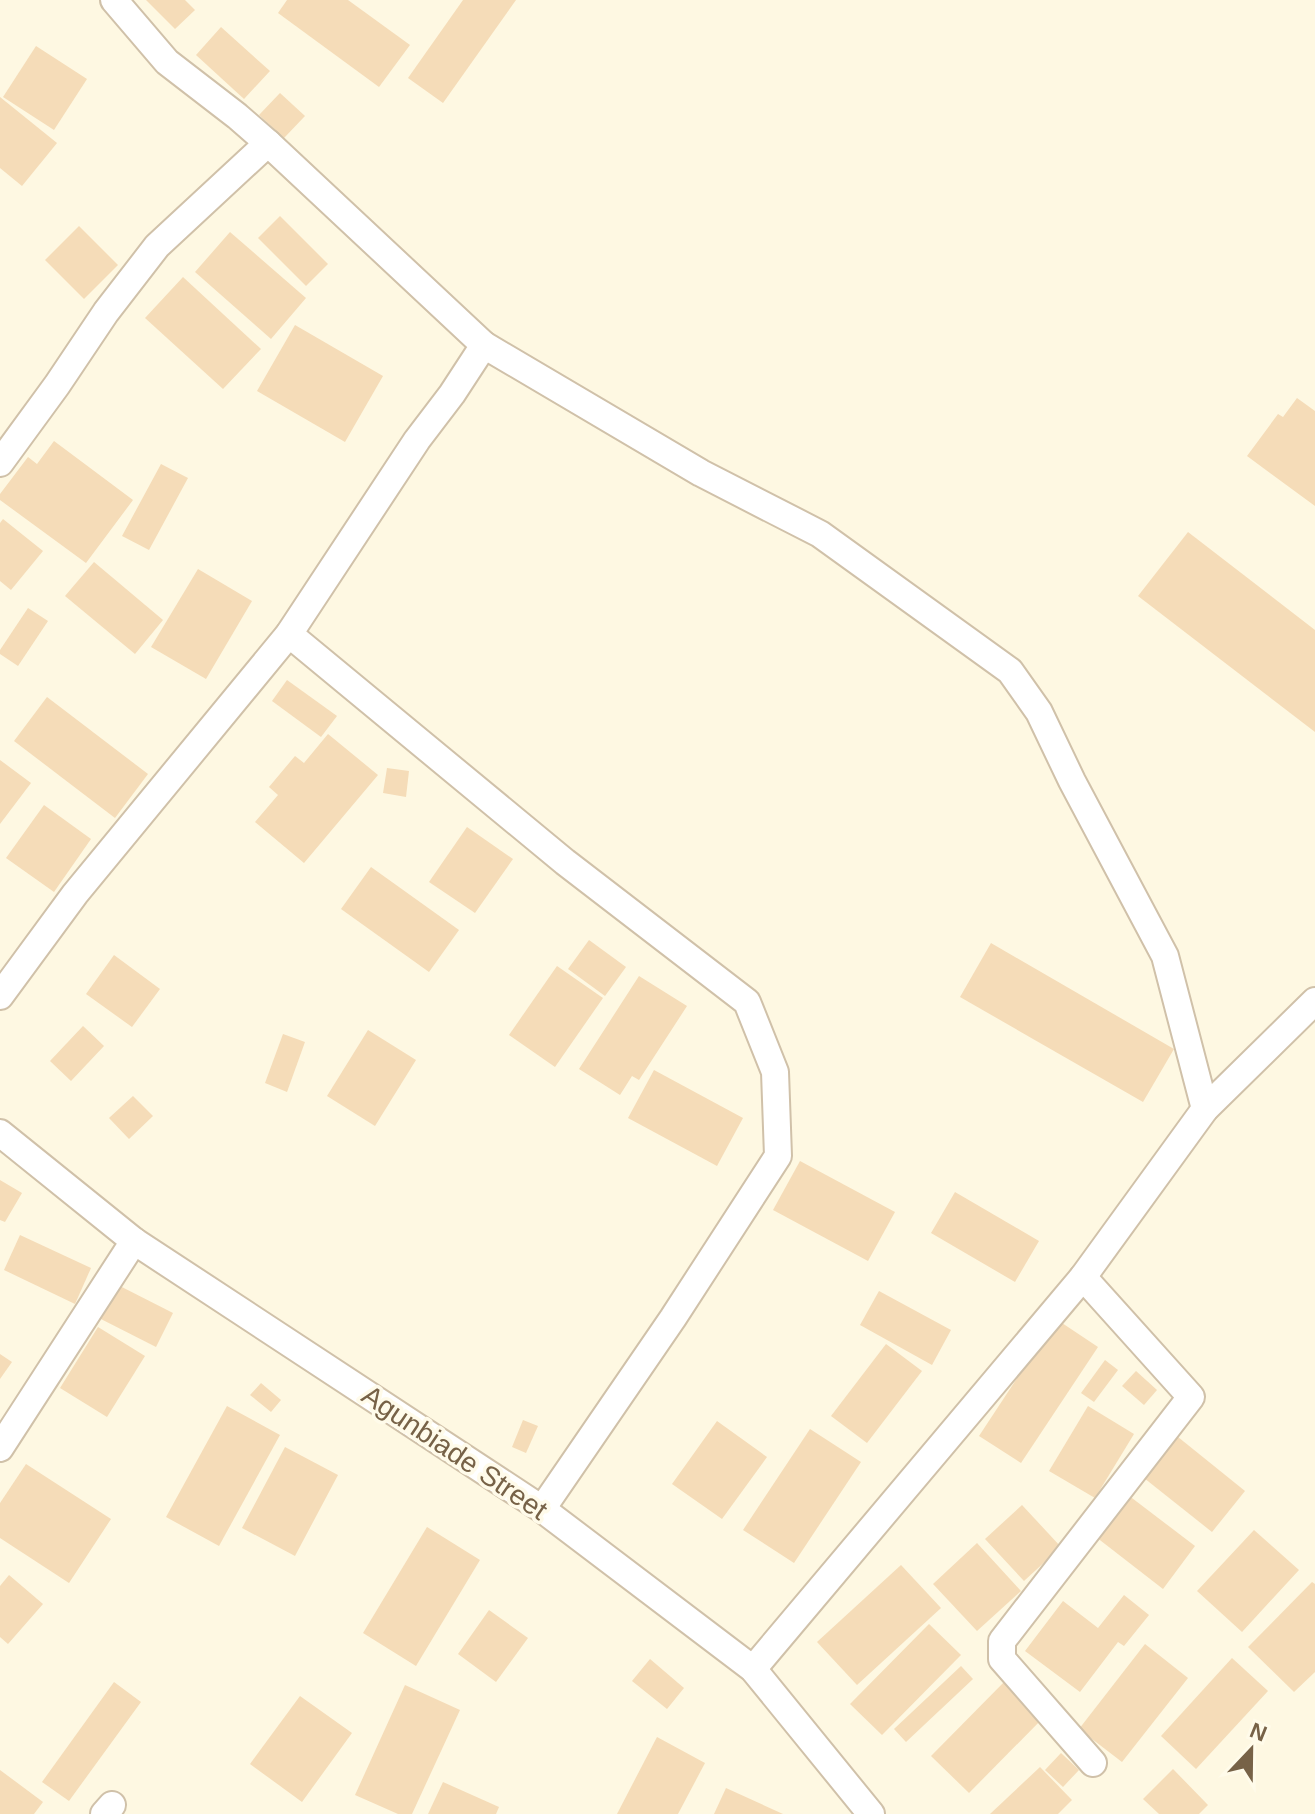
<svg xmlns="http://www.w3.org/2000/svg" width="1315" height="1814" font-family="Helvetica,sans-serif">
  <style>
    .building { fill: #f5dcb8 }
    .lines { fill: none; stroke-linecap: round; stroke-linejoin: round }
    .minor-casing { stroke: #d0c1a9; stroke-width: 30 }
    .minor { stroke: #fff; stroke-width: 26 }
    .labels { text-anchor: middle; stroke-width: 7; stroke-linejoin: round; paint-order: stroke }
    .street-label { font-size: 28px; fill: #776247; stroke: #fffbea }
  </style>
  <rect width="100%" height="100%" fill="#fef8e2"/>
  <g class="building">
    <path d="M146,0H185L195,10L175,29Z"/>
    <path d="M287,0H348L410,45L379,87L278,13Z"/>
    <path d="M463,0H516L443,103L408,78Z"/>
    <path d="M221,27L270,71L244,99L196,55Z"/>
    <path d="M36,46L87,79L54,130L3,97Z"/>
    <path d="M280,93L305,116L284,138L259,115Z"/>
    <path d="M0,97L57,143L22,186L0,168Z"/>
    <path d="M280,216L328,264L306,286L258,238Z"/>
    <path d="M79,226L118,265L84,299L45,260Z"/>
    <path d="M230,232L306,298L271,339L195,272Z"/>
    <path d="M183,277L261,349L223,389L145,318Z"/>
    <path d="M295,325L383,376L345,442L257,391Z"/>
    <path d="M1297,398L1315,411V506L1247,456L1278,414L1283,417Z"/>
    <path d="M54,441L133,500L86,563L0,500V494L28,457L37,464Z"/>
    <path d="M161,464L188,478L149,550L122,536Z"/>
    <path d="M3,519L43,551L11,590L0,581V523Z"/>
    <path d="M1188,532L1315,630V732L1138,596Z"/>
    <path d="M94,562L163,620L135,654L65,596Z"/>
    <path d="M198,569L252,601L206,679L151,647Z"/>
    <path d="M28,608L48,621L18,666L0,654V650Z"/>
    <path d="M287,680L337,716L321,737L272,701Z"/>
    <path d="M47,697L148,774L115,818L14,741Z"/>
    <path d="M328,734L378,775L304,863L255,822L278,795L269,787L295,756L304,763Z"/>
    <path d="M0,760L31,783L0,824Z"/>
    <path d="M387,768L409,771L406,797L383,793Z"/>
    <path d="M44,805L91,839L54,892L6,858Z"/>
    <path d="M467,827L513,859L475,913L429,882Z"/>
    <path d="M371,867L459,930L429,972L341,909Z"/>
    <path d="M589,940L626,967L605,996L568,969Z"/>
    <path d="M991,943L1174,1049L1143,1102L960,997Z"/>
    <path d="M114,955L160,989L132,1027L86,994Z"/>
    <path d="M557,966L603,998L555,1067L509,1035Z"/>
    <path d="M639,976L687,1006L639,1080L632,1076L620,1095L579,1069Z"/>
    <path d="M83,1026L104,1046L71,1081L50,1061Z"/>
    <path d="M368,1030L416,1060L375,1126L327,1096Z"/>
    <path d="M283,1034L305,1042L287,1092L265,1083Z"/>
    <path d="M654,1070L743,1118L717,1166L628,1118Z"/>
    <path d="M133,1096L153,1116L129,1139L109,1118Z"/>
    <path d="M800,1161L895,1212L868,1261L773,1210Z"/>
    <path d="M0,1180L22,1193L5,1222L0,1220Z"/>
    <path d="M955,1192L1039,1241L1015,1282L931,1233Z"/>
    <path d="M20,1235L91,1268L75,1304L4,1270Z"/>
    <path d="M112,1282L173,1313L156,1347L95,1316Z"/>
    <path d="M879,1291L951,1330L932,1365L860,1325Z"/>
    <path d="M1056,1319L1098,1347L1021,1463L979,1436Z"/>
    <path d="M98,1327L145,1356L107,1417L60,1388Z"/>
    <path d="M886,1344L922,1371L867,1443L831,1416Z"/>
    <path d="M0,1354L12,1362L0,1379Z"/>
    <path d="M1105,1360L1118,1370L1094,1402L1081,1393Z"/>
    <path d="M1136,1371L1157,1390L1144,1405L1122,1386Z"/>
    <path d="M261,1383L281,1400L271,1412L250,1395Z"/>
    <path d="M227,1406L280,1435L219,1546L166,1517Z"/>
    <path d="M1088,1406L1134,1434L1095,1498L1049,1471Z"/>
    <path d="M523,1420L538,1426L526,1453L512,1447Z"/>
    <path d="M717,1421L767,1457L722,1519L672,1484Z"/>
    <path d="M810,1429L861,1462L794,1563L743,1530Z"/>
    <path d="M1178,1437L1245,1491L1212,1532L1144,1478Z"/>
    <path d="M285,1447L338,1475L295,1556L242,1528Z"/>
    <path d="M26,1464L111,1519L69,1583L0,1538V1503Z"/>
    <path d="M1128,1495L1195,1546L1163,1589L1096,1537Z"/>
    <path d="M1022,1505L1061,1547L1024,1581L985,1539Z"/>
    <path d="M427,1527L480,1560L416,1666L363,1633Z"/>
    <path d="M1254,1530L1299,1570L1242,1632L1197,1591Z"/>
    <path d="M977,1543L1021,1591L977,1631L933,1584Z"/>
    <path d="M901,1565L941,1608L857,1685L817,1642Z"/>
    <path d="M9,1575L43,1604L8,1644L0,1637V1586Z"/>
    <path d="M1312,1582L1315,1584V1672L1294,1692L1248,1647Z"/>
    <path d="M1124,1595L1149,1615L1124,1646L1118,1642L1080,1692L1025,1651L1063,1601L1098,1628Z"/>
    <path d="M489,1610L528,1638L496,1682L458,1654Z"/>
    <path d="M929,1624L961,1655L882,1735L850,1704Z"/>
    <path d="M1145,1644L1188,1678L1122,1762L1079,1729Z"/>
    <path d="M1232,1658L1268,1691L1196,1769L1161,1736Z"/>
    <path d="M650,1659L684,1688L667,1709L632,1681Z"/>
    <path d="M961,1666L973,1679L906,1742L894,1729Z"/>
    <path d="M1007,1679L1045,1716L969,1793L931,1756Z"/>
    <path d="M114,1682L141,1702L69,1801L42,1782Z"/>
    <path d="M405,1685L460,1710L412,1814H398L355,1795Z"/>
    <path d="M300,1696L352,1733L302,1802L250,1764Z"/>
    <path d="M657,1737L705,1763L678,1814H617Z"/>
    <path d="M1061,1753L1079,1770L1063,1787L1045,1770Z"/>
    <path d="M1040,1767L1072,1800L1058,1814H990Z"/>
    <path d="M1173,1769L1208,1805L1199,1814H1159L1143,1799Z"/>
    <path d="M0,1770L43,1802L34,1814H0Z"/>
    <path d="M443,1782L499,1807L496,1814H428Z"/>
    <path d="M726,1788L783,1814H714Z"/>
  </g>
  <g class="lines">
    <defs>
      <g id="minor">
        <path d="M484,345L701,473L820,534L1010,671L1039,712L1072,781L1165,956L1205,1109"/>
        <path d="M0,463L57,385L106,312L157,246L268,143"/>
        <path d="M289,634L565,862L747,1002L775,1072L778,1156L673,1318L542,1509"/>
        <path d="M0,996L75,894L289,634L417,440L452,394L484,345L268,143L237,116L167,62L114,0"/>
        <path d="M0,1133L134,1241L542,1509L753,1669L871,1814"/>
        <path d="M1083,1277L1191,1397L1002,1641V1659L1093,1763"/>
        <path d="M0,1448L134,1241"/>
        <path d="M753,1669L1083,1277L1205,1109L1315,1001"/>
        <path d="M104,1814L112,1805"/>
      </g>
    </defs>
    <use href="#minor" class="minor-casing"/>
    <use href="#minor" class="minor"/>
  </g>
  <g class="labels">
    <g class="street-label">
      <text transform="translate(455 1452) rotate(34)" y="10">Agunbiade Street</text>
    </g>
  </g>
  <g transform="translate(1251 1750) rotate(22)" stroke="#fffbea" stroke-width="6" paint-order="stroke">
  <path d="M0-6L14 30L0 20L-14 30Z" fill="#776247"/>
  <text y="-12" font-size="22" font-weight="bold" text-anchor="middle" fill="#776247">N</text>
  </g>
</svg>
